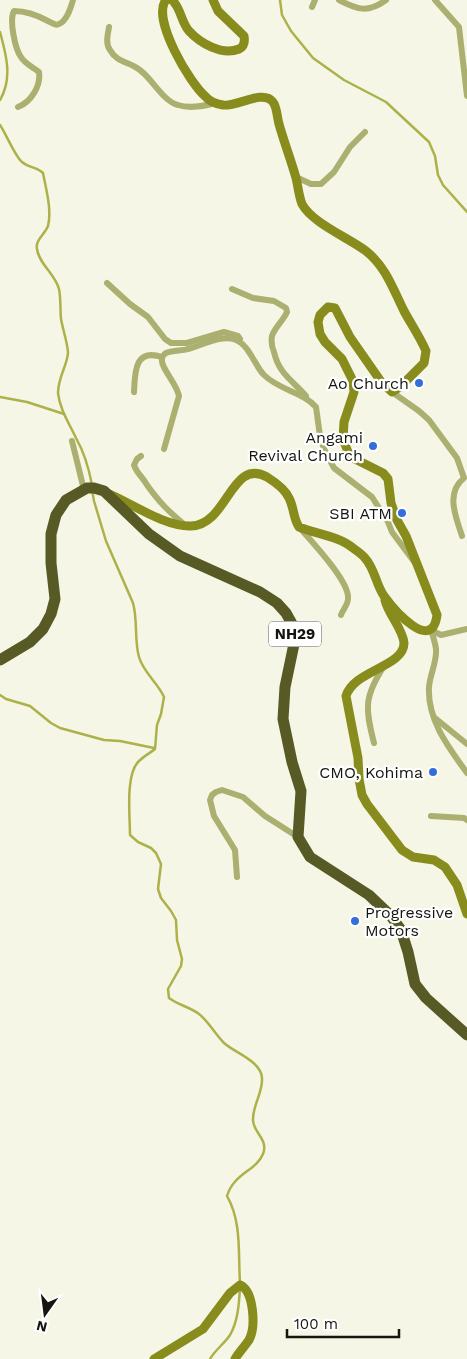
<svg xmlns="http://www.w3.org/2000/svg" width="467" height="1359" font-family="'Work Sans',sans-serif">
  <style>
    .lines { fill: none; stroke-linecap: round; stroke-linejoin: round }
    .stream { stroke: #adb14a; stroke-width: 2.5 }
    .street { stroke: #abaf70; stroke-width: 6 }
    .secondary { stroke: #888c1c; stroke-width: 9 }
    .highway { stroke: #575a25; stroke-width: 11 }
    .poi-dot { fill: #336edc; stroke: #fff; stroke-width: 2 }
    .labels { text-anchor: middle; stroke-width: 4.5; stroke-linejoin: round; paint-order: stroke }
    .shield { fill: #fff; stroke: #5b5c58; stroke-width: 1 }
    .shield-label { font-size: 15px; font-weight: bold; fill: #151610 }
    .poi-label { font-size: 16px; fill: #151610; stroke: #fff; text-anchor: end }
  </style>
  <rect width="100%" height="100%" fill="#f5f6e5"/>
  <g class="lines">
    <g class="stream">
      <path d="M280,0L282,15L291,31L313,58L344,80L386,102L429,142L435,156L438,175L443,185L467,212"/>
      <path d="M0,32C6,54 13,78 0,100"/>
      <path d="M0,125C6,134 16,158 22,162C29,168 37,167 43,173C46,189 52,210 48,226C45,234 35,240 37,249C39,264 55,274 59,289C61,299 60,308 61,319C63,330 67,341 68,352C68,364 58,377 58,393C60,410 69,423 76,438C84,452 89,469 92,485"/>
      <path d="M0,397L27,402L64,414"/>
      <path d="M92,490L94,501L106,541L133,603C138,621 134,639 139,657C143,672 158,683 164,697L161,714L157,725L155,749C150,753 144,756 139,761C125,774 130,816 130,835L138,842L151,848L156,853L161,864L158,889L161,898L171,911L176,920L177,940L182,959L181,966L168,989L169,998C178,1005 190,1007 199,1014C209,1022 215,1034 224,1043C235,1053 261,1061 262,1078C263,1092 253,1105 253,1119C252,1132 269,1139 263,1154C256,1171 234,1173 227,1196C242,1222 238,1254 240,1283"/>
      <path d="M0,695L6,699L30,706L51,723L60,728L104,740L120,741L154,748"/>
      <path d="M210,1359C215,1350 225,1343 230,1335C238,1321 239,1304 240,1288"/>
    </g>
    <g class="street">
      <path d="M339,0C358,10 368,13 386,0"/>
      <path d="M435,0L459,27L467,96"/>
      <path d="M312,7L315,0"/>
      <path d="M109,27C108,34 105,43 110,50C117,63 131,62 141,71C153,80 163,101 178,105C190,109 204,106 216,103"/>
      <path d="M18,107C31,102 41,86 39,72C33,67 25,64 21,57C15,49 9,20 14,11C26,11 37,15 48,21C52,23 56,26 59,24C67,21 71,7 73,0"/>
      <path d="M296,177L311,184H321L334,172L350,147L365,132"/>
      <path d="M107,283L130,304L148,317L165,339L171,343H187L224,332L238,336L240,339"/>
      <path d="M232,289L253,298L274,301L286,308L287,312C283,321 275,327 272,336C271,341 272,347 274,352C279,374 292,380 306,396"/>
      <path d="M134,392C135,373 134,348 162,357"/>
      <path d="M392,392L419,411L429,420L457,458L464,478C445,493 456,517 462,536"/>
      <path d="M72,441L84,490"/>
      <path d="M164,449L179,396C177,384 160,367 162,359C162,357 164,354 166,353C172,350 182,351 188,349C203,345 222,334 236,340C249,345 255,366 264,375C279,390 303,392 316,407L320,436L324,449L334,468L372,497L388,522L392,532L415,563"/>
      <path d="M141,456L137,459L134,465C137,474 143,477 147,485C160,503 168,511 185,525"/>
      <path d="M300,528C312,542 348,580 348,597C349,604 343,609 341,615"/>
      <path d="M431,630C433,636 435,642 436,649C437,662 430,674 429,687C427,720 449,748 467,773"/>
      <path d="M431,630L441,635L467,629"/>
      <path d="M435,718L467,744"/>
      <path d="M374,743C365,708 364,697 384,666"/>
      <path d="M431,816L464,818L467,820"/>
      <path d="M237,877L235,850L214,816L210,800L212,795L216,792L222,790L243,797L265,816L298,837"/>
    </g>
    <g class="secondary">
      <path d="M172,0C181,8 181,22 189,31C200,43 222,56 239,49C244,47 245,42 244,36L218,11L213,0"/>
      <path d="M109,494C132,504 166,527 191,526C228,525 231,457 267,477C275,482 285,489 289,498C294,507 293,518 299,527C316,534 339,536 353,548C357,551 362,554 365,558C375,569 376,585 384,596C394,610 432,654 437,615L406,536L397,520L391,503L388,479L383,473L355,459L348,452L343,439L344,422L354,392L353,381L342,359L325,342L320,334L318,322L320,315L328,307L335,308L350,337L382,383L392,392L400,387L424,363L426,351C420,337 411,324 404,311C393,289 386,267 366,251C349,238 312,223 302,204C299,197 298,186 296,178C291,160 284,142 279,124C277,117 277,107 273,102C263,89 237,107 223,105C217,104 209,101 206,97C190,84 151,18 166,0"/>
      <path d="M385,600C388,614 403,629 404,643C404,667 354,670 346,696L358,758L359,779L362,795L367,804L402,850L413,857L434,860L445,867L457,885L467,914"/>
      <path d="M154,1359L203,1329L230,1293L240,1285C254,1291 256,1327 249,1340C245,1346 239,1352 235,1359"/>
    </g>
    <path class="highway" d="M0,660L30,642L43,629L51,614L55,599L51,563V534L56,515L66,500L87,488H94L104,491L149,534L180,556L260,592L277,603L286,613L296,631L294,644L285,687L283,719L292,762L301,791L298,837L310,857L369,895L391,916L401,930L408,952L415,984L426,998L467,1035"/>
  </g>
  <g class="poi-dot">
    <circle cx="419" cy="383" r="5"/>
    <circle cx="373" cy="446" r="5"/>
    <circle cx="402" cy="513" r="5"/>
    <circle cx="433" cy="772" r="5"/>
    <circle cx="355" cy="921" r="5"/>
  </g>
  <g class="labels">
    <rect class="shield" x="269" y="621.5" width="52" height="25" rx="4"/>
    <g class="shield-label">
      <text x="295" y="639">NH29</text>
    </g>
    <g class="poi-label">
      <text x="409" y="389">Ao Church</text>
      <text x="363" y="443">Angami<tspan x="363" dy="18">Revival Church</tspan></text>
      <text x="392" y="519">SBI ATM</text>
      <text x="423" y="778">CMO, Kohima</text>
      <text x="365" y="918" text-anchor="start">Progressive<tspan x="365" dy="18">Motors</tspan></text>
    </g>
  </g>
  <g transform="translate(45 1314) rotate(194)" stroke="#ffffff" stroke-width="4" paint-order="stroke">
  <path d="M0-4L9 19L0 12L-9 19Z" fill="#151610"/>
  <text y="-8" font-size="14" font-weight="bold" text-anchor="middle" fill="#151610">N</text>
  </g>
  <path d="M287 1329v8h112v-8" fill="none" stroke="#151610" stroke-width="2.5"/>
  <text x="294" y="1329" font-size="15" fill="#151610" stroke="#ffffff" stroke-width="4" paint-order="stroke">100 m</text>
</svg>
